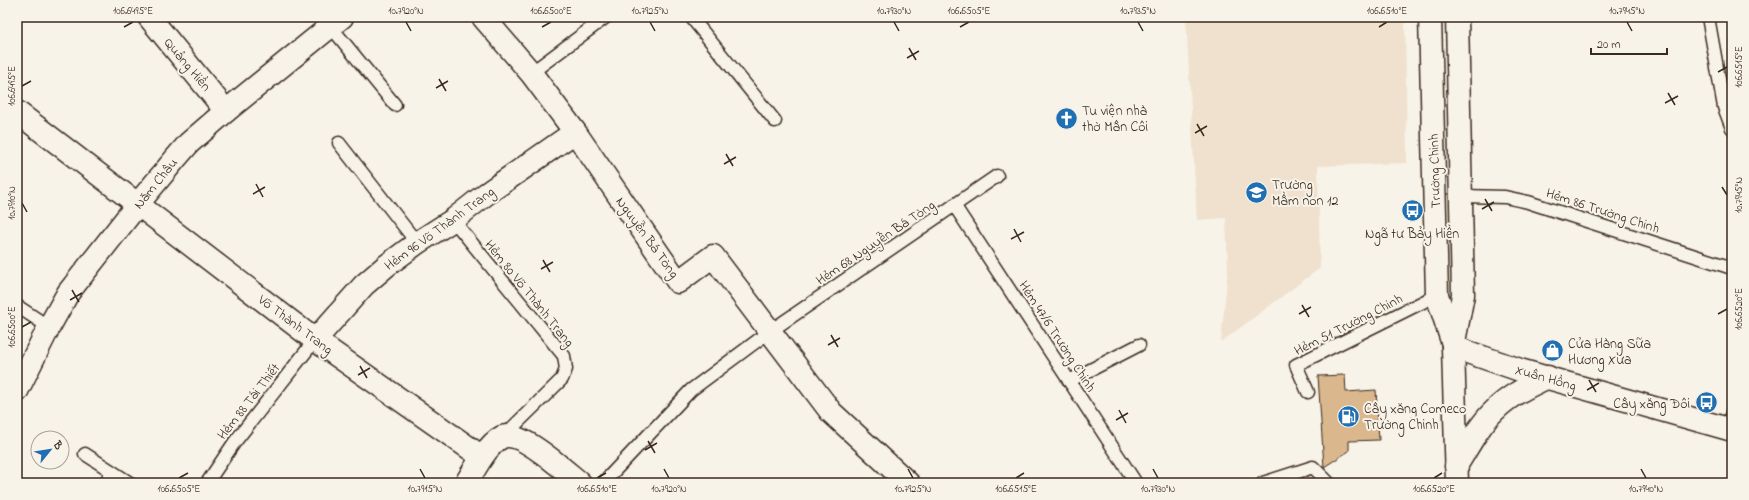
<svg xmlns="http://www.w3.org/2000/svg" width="1749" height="500" font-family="'Indie Flower',sans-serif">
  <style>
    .built { fill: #efe1cd }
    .building { fill: #dbb78d; stroke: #3b2a1e }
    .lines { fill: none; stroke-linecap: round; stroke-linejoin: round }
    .service-casing { stroke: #3b2a1e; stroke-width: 15 }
    .minor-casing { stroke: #3b2a1e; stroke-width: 25 }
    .primary-casing { stroke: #3b2a1e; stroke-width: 25 }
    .service { stroke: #f7f3e8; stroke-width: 12 }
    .minor { stroke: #f7f3e8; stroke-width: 22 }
    .primary { stroke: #f7f3e8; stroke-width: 22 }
    .ticks { fill: none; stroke: #3b2a1e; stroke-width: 1.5 }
    .labels { text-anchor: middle; stroke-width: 4; stroke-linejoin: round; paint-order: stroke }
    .street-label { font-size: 14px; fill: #3b2a1e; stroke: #f7f3e8 }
    .poi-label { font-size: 14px; fill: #3b2a1e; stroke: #f7f3e8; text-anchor: start }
    .neatline { fill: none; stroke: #3b2a1e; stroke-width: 1.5 }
    .ticks-label { font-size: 10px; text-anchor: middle; fill: #3b2a1e }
  </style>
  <rect width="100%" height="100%" fill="#f7f3e8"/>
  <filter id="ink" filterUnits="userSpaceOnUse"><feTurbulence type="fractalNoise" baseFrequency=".025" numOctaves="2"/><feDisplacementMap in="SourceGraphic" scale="8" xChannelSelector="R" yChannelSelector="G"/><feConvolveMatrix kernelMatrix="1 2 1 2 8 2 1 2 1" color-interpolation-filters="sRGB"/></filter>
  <g filter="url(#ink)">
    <path class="built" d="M1186,17H1405L1407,163L1318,166L1320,268L1221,342L1228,269L1226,218L1197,220Z"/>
    <path class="building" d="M1345,375L1346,392L1376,390L1379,440L1349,441V451L1324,467L1318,376Z"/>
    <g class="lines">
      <defs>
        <g id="service">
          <path d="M323,17L395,105"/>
          <path d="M691,17L775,121"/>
          <path d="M1708,17L1724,107L1732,128"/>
          <path d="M531,73L606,17"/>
          <path d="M339,143L417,243"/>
          <path d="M1461,196L1505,197L1528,202L1732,268"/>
          <path d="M954,205L1136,483"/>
          <path d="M453,220L564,356L566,369L562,379L503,437"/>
          <path d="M17,306L49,327"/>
          <path d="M1069,381L1139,345"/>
          <path d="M1308,392L1296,365L1437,295"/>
          <path d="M1728,429L1732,412"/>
          <path d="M85,454L130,483"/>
          <path d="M105,483L112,472"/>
          <path d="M207,483L234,443L315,340"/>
          <path d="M603,483L691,390L769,332L997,176"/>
          <path d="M1263,483L1313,467L1329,483"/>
        </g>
        <g id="minor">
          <path d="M149,17L226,111"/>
          <path d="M483,17L531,73L575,132L678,282L713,256L831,412L908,483"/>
          <path d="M17,112L315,340L482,457C487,450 494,441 502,437C521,430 565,471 580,483"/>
          <path d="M315,340L364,285L386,266L417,243L453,220L486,194L575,132"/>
          <path d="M17,391L49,327L68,293L137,205L176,158L189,143L226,111L342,17"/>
          <path d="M466,483L482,457"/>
        </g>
        <g id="primary">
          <path d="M1430,17L1437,295L1453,344"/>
          <path d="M1453,347L1520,370L1732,430"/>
          <path d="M1456,466C1468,447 1479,425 1495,410C1510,395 1529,386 1548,377"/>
          <path d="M1457,483L1453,347L1463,295L1457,17"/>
        </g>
      </defs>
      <use href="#service" class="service-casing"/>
      <use href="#minor" class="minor-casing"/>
      <use href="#primary" class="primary-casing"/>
      <use href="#service" class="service"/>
      <use href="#minor" class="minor"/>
      <use href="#primary" class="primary"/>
    </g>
  </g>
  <path class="ticks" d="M406,22L411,31M650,22L655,31M894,22L899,31M1138,22L1143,31M1627,22L1632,31M124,27L133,22M542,27L551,22M960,27L969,22M1379,27L1387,22M909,48L916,60M907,58L919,51M1718,72L1727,67M439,79L446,91M22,86L31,81M436,88L448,81M1668,93L1675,105M1665,103L1678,96M1197,124L1204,136M1195,133L1207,126M726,154L733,166M724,164L736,157M256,184L263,197M1722,187L1727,195M253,194L265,187M1485,199L1492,211M22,203L27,212M1482,209L1494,202M1014,229L1021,242M1011,239L1024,232M543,260L550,272M541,269L553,262M72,290L79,302M70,300L82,293M1302,305L1309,317M1299,314L1311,307M1718,314L1727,309M22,327L31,322M831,335L838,347M828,345L840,338M360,366L367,378M358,375L370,368M1589,380L1596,392M1587,390L1599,383M1119,410L1126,423M1116,420L1128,413M648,441L655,453M645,450L657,443M420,469L425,478M664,469L669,478M908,469L913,478M1153,469L1158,478M1641,469L1646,478M179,478L188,473M597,478L606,473M1016,478L1024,473M1434,478L1442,473"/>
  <defs>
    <symbol id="church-disc" viewBox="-11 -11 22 22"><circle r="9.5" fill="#1f6fb2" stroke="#f7f3e8"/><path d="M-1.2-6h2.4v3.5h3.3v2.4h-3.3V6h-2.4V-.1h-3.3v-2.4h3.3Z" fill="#fff"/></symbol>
    <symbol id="school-disc" viewBox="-11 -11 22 22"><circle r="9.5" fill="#1f6fb2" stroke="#f7f3e8"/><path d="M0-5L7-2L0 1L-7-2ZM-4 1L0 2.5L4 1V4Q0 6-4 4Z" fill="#fff"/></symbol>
    <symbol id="bus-disc" viewBox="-11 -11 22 22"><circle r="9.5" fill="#1f6fb2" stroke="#f7f3e8"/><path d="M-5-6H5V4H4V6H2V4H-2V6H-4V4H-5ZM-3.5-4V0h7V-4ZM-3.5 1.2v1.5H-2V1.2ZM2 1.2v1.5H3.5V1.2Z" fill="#fff"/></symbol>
    <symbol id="shop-disc" viewBox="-11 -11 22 22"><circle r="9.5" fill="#1f6fb2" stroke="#f7f3e8"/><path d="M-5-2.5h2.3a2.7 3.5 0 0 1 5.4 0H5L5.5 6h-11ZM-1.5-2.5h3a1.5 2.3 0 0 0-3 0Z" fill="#fff"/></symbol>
    <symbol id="fuel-disc" viewBox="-11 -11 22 22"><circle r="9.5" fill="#1f6fb2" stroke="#f7f3e8"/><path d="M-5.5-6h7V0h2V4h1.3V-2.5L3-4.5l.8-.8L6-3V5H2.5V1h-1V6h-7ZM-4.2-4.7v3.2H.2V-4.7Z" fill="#fff"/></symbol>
  </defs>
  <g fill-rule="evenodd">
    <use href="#church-disc" x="1054" y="106" width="25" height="25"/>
    <use href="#school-disc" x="1244" y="180" width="25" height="25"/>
    <use href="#bus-disc" x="1400" y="198" width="25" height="25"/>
    <use href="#shop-disc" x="1540" y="338" width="25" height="25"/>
    <use href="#bus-disc" x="1694" y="390" width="25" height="25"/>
    <use href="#fuel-disc" x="1336" y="404" width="25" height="25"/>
  </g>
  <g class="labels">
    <g class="street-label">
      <text transform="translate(188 64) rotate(50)" y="5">Quảng Hiền</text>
      <text transform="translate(1434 171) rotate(-92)" y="5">Trường Chinh</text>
      <text transform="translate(155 183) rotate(-51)" y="5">Năm Châu</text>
      <text transform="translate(1603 210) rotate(18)" y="5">Hẻm 86 Trường Chinh</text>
      <text transform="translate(439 228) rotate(-36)" y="5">Hẻm 96 Võ Thành Trang</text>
      <text transform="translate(648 237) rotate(54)" y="5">Nguyễn Bá Tòng</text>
      <text transform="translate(875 242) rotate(-34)" y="5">Hẻm 68 Nguyễn Bá Tòng</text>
      <text transform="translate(530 293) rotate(51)" y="5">Hẻm 80 Võ Thành Trang</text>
      <text transform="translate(296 324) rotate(37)" y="5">Võ Thành Trang</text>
      <text transform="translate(1348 324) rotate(-27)" y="5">Hẻm 51 Trường Chinh</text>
      <text transform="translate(1058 336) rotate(57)" y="5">Hẻm 47/6 Trường Chinh</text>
      <text transform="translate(1546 377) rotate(16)" y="5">Xuân Hồng</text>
      <text transform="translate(248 401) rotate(-52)" y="5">Hẻm 88 Tái Thiết</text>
    </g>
    <g class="poi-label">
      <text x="1082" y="115">Tu viện nhà<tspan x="1082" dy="16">thờ Mân Côi</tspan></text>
      <text x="1272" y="189">Trường<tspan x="1272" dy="16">Mầm non 12</tspan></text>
      <text x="1412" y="238" text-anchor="middle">Ngã tư Bảy Hiền</text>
      <text x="1568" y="348">Cửa Hàng Sữa<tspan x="1568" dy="16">Hương Xưa</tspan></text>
      <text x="1690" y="408" text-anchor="end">Cây xăng Đôi</text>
      <text x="1364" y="413">Cây xăng Comeco<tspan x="1364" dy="16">Trường Chinh</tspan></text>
    </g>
  </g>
  <rect width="1749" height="500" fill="none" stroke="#f7f3e8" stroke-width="44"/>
  <g transform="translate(50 450) rotate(60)"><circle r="19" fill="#f7f3e8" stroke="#aca397"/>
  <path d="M0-3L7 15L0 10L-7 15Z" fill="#1f6fb2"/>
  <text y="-6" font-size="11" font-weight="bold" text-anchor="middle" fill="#3b2a1e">B</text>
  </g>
  <path d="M1591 48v6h76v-6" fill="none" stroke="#3b2a1e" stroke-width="2"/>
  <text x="1597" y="48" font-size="12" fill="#3b2a1e" stroke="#f7f3e8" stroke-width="3" paint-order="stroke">20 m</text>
  <rect x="22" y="22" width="1705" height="456" class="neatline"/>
  <g class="ticks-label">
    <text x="133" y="14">106.6495°E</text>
    <text x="406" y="14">10.7920°N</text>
    <text x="551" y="14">106.6500°E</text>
    <text x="650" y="14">10.7925°N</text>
    <text x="894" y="14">10.7930°N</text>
    <text x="969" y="14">106.6505°E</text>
    <text x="1138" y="14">10.7935°N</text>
    <text x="1387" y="14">106.6510°E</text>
    <text x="1627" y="14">10.7945°N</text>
    <text transform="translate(1738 67) rotate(-90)" y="4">106.6515°E</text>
    <text transform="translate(11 86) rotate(-90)" y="4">106.6495°E</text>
    <text transform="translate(1738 195) rotate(-90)" y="4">10.7945°N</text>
    <text transform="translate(11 203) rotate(-90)" y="4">10.7910°N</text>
    <text transform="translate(1738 309) rotate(-90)" y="4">106.6520°E</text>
    <text transform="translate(11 327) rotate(-90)" y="4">106.6500°E</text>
    <text x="179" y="492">106.6505°E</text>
    <text x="425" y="492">10.7915°N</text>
    <text x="597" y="492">106.6510°E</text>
    <text x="669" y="492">10.7920°N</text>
    <text x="913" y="492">10.7925°N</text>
    <text x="1016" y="492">106.6515°E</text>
    <text x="1158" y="492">10.7930°N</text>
    <text x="1434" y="492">106.6520°E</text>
    <text x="1646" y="492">10.7940°N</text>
  </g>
</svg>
